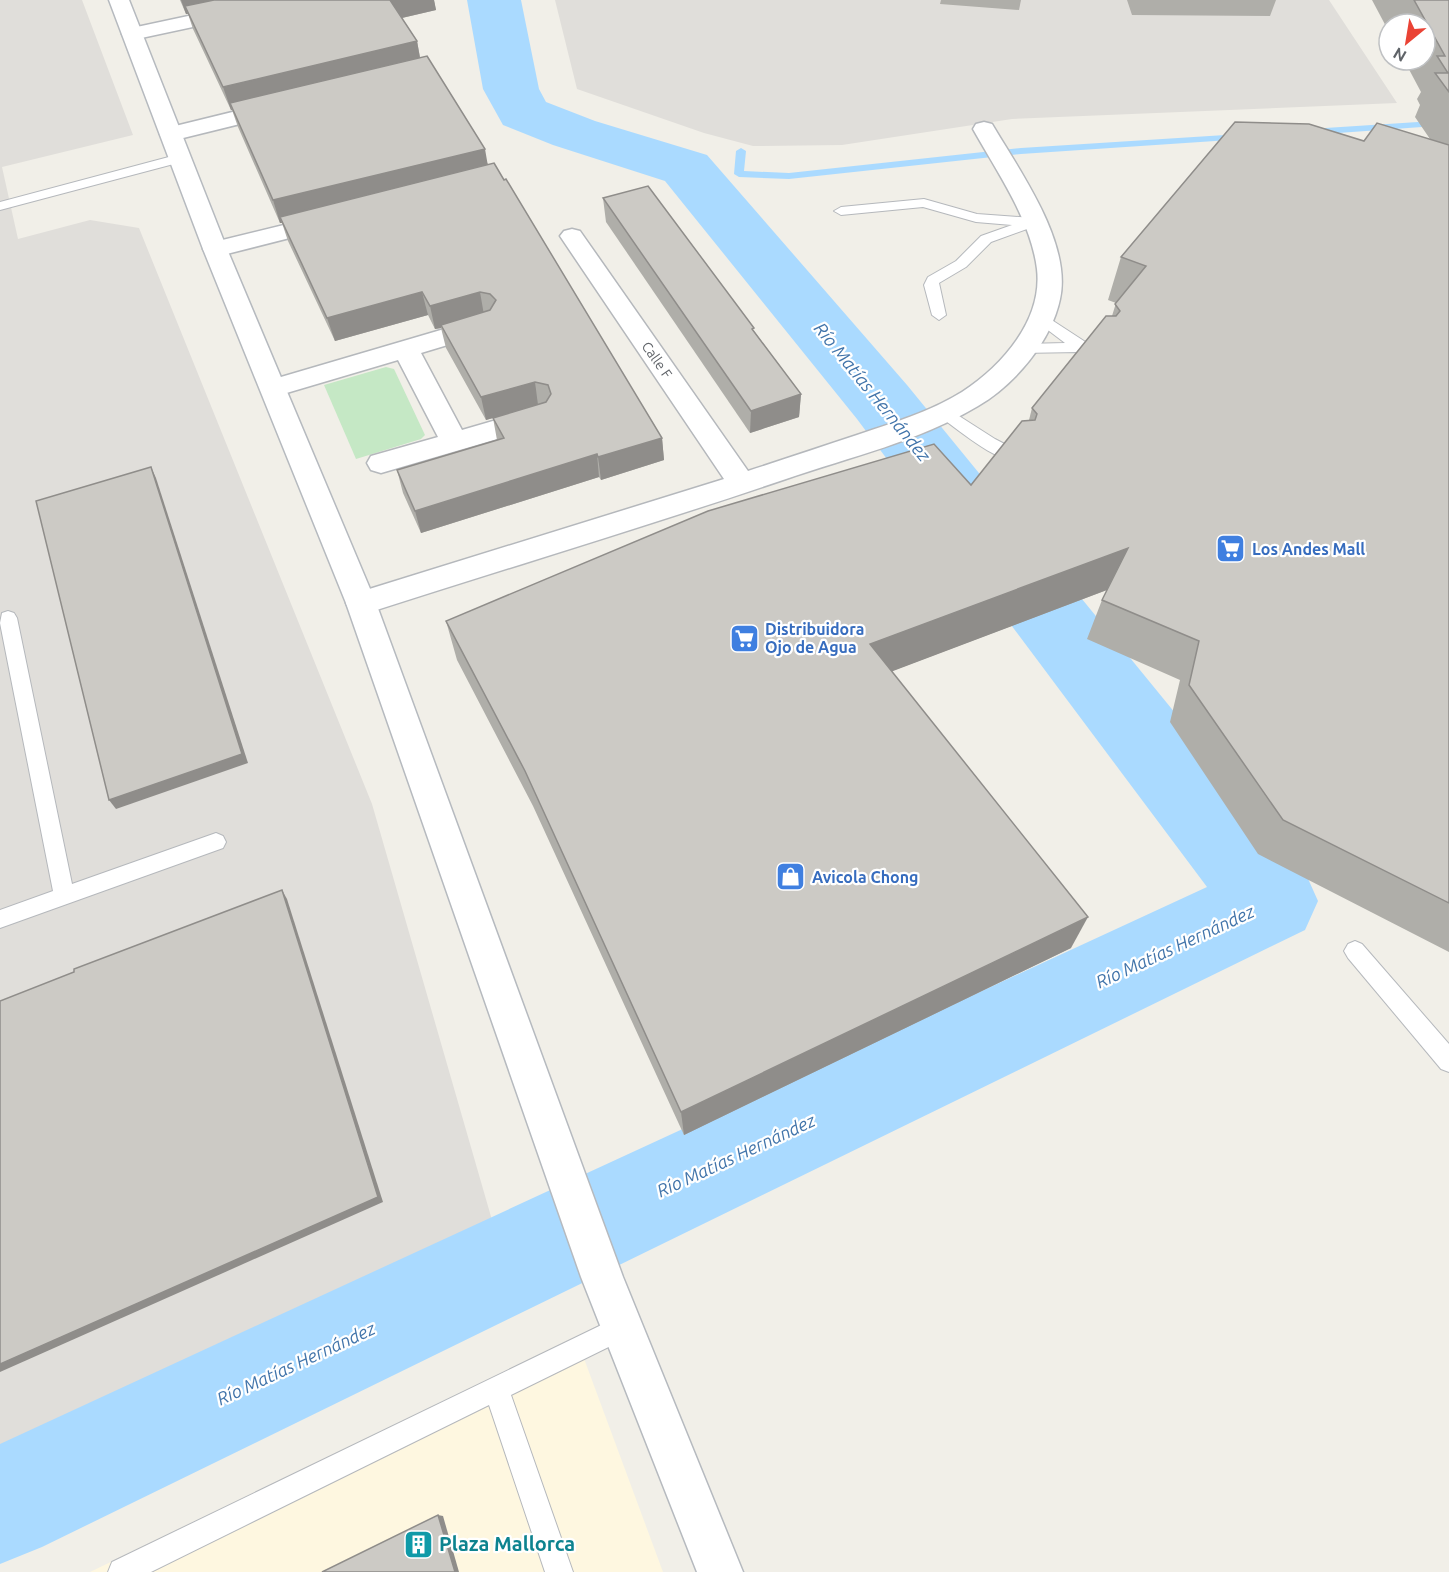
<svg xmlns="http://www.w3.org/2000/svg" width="1449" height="1572" font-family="Ubuntu,sans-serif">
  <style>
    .commercial { fill: #fef7e0 }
    .industrial { fill: #e0deda }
    .green { fill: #c5e8c5 }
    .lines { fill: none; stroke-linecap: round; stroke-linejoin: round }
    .stream { fill: #aadaff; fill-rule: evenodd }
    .river { fill: #aadaff; fill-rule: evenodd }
    .lane-casing { stroke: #b5b8bc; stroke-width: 2 }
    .street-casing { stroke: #b5b8bc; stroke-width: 3 }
    .secondary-casing { stroke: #b6babf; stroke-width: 3 }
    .lane { fill: #fff; fill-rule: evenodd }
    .street { fill: #fff; fill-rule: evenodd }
    .secondary { fill: #fff; fill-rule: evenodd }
    .wall { fill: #afaea9 }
    .shaded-wall { fill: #8f8d8a }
    .building { fill: #cccac5; stroke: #8f8d8a; stroke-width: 1.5 }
    .labels { text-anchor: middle; stroke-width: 4.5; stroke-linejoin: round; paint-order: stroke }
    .far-street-label { font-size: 14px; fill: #5f6368; stroke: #fff }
    .shop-label { font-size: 16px; font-weight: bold; fill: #366cbe; stroke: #fff; text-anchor: start }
    .water-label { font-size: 18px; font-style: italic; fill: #4174aa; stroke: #fff }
    .near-culture-label { font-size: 20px; font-weight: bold; fill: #0d838f; stroke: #fff; text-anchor: start }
  </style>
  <rect width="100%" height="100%" fill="#f1efe8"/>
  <path class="commercial" d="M576,1337L663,1572H90Z"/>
  <g class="industrial">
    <path d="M0,0H82L133,135L2,167L18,239L90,220L139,228L372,804L494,1227L0,1482Z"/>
    <path d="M555,0H1329L1397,103L1012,119L842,145L753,146L704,133L577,89Z"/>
  </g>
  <path class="green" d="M386,367L394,369L425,435L421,439L356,459L324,385Z"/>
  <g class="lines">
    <g class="stream">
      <path d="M1418,122L1422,123V127L1310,135L1305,132L1310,129Z"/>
      <path d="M1241,134L1246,137L1245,139L1021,154L789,179L739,177L734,174L736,151L741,148L746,151L744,171L789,173L1021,148Z"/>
    </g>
    <path class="river" d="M467,0H521L539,89L546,102L595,121L707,155L907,385L1305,872L1318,901L1305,930L42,1547L0,1564V1444L1207,887L857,419L665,181L553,145L503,125L483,89Z"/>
    <defs>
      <g id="lane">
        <path d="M180,154L185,155L187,158L185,161L0,210V202Z"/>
        <path d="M924,199L977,214L1033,218L1040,222L1038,225L991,242L966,267L939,283L946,315L939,320L932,315L924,285L928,277L956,261L981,236L1012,225L976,222L923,207L841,215L834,211L841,207Z"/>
        <path d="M1041,313L1087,343L1102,349L1105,353L1102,357L1097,358L1080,352L1020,353L1017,349L1025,344L1065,343L1036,321L1034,318L1036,315Z"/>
        <path d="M945,407L995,439L1022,453L1024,457L1022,461C1002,467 956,428 939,416L937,412L939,408Z"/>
        <path d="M8,611L14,613L17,618L72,884L216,833L223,836L226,842L223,848L0,928V910L53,891L0,623L2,613Z"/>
        <path d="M1355,941L1362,944L1449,1044V1072L1441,1069L1348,958L1344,951L1348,944Z"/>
        <path d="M622,1315L631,1318L634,1327L631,1336L511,1395L573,1572H545L489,1405L151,1572H108L112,1562Z"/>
      </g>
      <g id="street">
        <path d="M263,0H301L298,4L291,6L132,40L125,38L122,34L125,30L132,28Z"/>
        <path d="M277,101L285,103L288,108L285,113L171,141L163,139L160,134L163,129Z"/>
        <path d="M984,122L992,124L995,129C1022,174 1072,245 1060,299C1051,342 1015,384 978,406C920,441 850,457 786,479C645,527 503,569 361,615L350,611L346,603L350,595L724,479L560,236L564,231L572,229L580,231L748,471C785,459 821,447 857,435C892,423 930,412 962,392C1002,366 1043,320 1037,269C1031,220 997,172 973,129L976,124Z"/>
        <path d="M329,214L337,216L341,221L337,226L215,257L206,254L203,249L206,244Z"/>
        <path d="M485,317L494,319L498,325L494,331L421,353L462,430L538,408L548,410L551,417L548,424L381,473L371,470L367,463L371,456L438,437L398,360L273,397L264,394L260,388L264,382Z"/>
      </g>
      <path id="secondary" d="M109,0H129L227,249L376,603L623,1277L743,1572H697L581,1277L346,603L203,249Z"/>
    </defs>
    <use href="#lane" class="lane-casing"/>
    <use href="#street" class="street-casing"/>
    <use href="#secondary" class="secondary-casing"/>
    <use href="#lane" class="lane"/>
    <use href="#street" class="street"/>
    <use href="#secondary" class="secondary"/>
  </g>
  <g class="wall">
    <path d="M180,0H434L436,10L402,18L417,41L420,57L662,438L664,460L601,480L599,477L421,533L403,493L397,470L497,440L493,418L514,412L486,420L446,348L441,328L435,329L428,315L335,341L288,241L282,223H280L238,127L232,110H231L193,29L188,14H186Z"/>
    <path d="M941,0H1021L1019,10L940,4Z"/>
    <path d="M1127,0H1276L1270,16L1132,15Z"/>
    <path d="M1372,0H1449V952L1258,854L1170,722L1180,680L1087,639L1102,600L1107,590L892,671L1071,948L684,1135L533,806L457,660L446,621L971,485L1029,420L1032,408L1112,316L1116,303L1108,300L1121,257L1364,141L1430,139L1415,117L1420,105L1417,99L1421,92L1404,60H1425V24H1389V32Z"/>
    <path d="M603,198L754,331L801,394L799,417L750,433L606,222Z"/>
  </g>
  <g class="shaded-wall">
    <path d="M181,0H252L185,6L188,14H186Z"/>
    <path d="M389,0H434L436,10L393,20Z"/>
    <path d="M417,41L421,64L230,103L232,110H231L223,87Z"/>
    <path d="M485,149L489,172L280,217L282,223H280L273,200Z"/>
    <path d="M422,292L428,315L335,341L327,318Z"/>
    <path d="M480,292L484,315L441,325V328L435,329L430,306Z"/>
    <path d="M535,382L538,405L486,420L481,397Z"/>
    <path d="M801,394L799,417L750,433L751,411Z"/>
    <path d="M662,438L664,460L601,480L598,457Z"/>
    <path d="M597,454L599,477L421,533L415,511Z"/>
    <path d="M151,467L156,478L248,763L116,809L109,800Z"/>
    <path d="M1128,548L1112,588L864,682L870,644Z"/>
    <path d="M282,890L287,899L383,1202L0,1372V1364Z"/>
    <path d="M1088,917L1071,948L684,1135L681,1112Z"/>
    <path d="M438,1515L443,1516L459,1572H455Z"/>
  </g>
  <g class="building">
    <path d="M214,0H390L417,41L223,87L185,6Z"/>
    <path d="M1414,0H1449V92L1435,73H1448L1437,56H1445Z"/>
    <path d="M427,56L485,149L273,200L230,103Z"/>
    <path d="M1235,122L1309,124L1364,141L1377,123L1449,145V903L1283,820L1189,685L1199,641L1102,600L1128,548L870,644L1088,917L681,1112L525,771L446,621L708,511L934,444L971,485L1022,421L1035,420L1037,414L1032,408L1106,316H1116L1120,311L1115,304L1146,266L1121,257Z"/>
    <path d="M494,163L504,180L506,179L662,438L598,457L597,454L415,511L397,470L504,438L493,418L546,402L551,394L548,385L535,382L481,397L441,325L490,310L496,300L490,294L480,292L430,306L422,292L327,318L280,217Z"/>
    <path d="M648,186L754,328L752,329L801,394L751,411L603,198Z"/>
    <path d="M151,467L242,754L109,800L36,501Z"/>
    <path d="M282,890L378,1197L0,1364V1001L74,972V969Z"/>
    <path d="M438,1515L455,1572H322Z"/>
  </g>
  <defs>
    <symbol id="supermarket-square" viewBox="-11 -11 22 22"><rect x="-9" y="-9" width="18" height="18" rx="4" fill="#3f7fe0" stroke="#fff"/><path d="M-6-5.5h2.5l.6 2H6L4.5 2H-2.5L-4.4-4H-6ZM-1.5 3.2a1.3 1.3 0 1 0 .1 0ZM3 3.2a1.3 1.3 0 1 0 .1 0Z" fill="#fff"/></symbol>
    <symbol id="shop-square" viewBox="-11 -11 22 22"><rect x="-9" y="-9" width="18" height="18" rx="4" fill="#3f7fe0" stroke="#fff"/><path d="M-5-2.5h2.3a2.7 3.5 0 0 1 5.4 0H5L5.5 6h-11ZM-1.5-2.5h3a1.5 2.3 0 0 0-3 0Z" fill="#fff"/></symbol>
    <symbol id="building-square" viewBox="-11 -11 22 22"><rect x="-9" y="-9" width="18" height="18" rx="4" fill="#0f9aa8" stroke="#fff"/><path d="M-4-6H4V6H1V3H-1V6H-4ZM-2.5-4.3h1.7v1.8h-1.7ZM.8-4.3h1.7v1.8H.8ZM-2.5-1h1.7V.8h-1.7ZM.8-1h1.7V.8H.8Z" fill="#fff"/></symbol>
  </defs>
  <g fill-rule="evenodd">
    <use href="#supermarket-square" x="1214" y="532" width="33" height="33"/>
    <use href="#supermarket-square" x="728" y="622" width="33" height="33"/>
    <use href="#shop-square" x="774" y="860" width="33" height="33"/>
    <use href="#building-square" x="402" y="1528" width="33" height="33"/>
  </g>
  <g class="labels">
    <g class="far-street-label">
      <text transform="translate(657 360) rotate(55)" y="5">Calle F</text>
    </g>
    <g class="shop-label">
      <text x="1252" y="555">Los Andes Mall</text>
      <text x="765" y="635">Distribuidora<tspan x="765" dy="18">Ojo de Agua</tspan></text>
      <text x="812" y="883">Avicola Chong</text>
    </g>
    <g class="water-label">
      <text transform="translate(872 392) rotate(51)" y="6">Río Matías Hernández</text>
      <text transform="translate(1175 947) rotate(-25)" y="6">Río Matías Hernández</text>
      <text transform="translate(736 1156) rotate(-25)" y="6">Río Matías Hernández</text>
      <text transform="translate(296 1364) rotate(-25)" y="6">Río Matías Hernández</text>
    </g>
    <g class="near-culture-label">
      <text x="439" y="1551">Plaza Mallorca</text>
    </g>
  </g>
  <g transform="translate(1407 42) rotate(210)"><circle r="28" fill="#ffffff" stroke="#bfc1c3" stroke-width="1.5"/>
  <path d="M0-4.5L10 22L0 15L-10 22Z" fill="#ea4335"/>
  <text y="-9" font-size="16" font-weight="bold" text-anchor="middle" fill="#5f6368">N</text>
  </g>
</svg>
